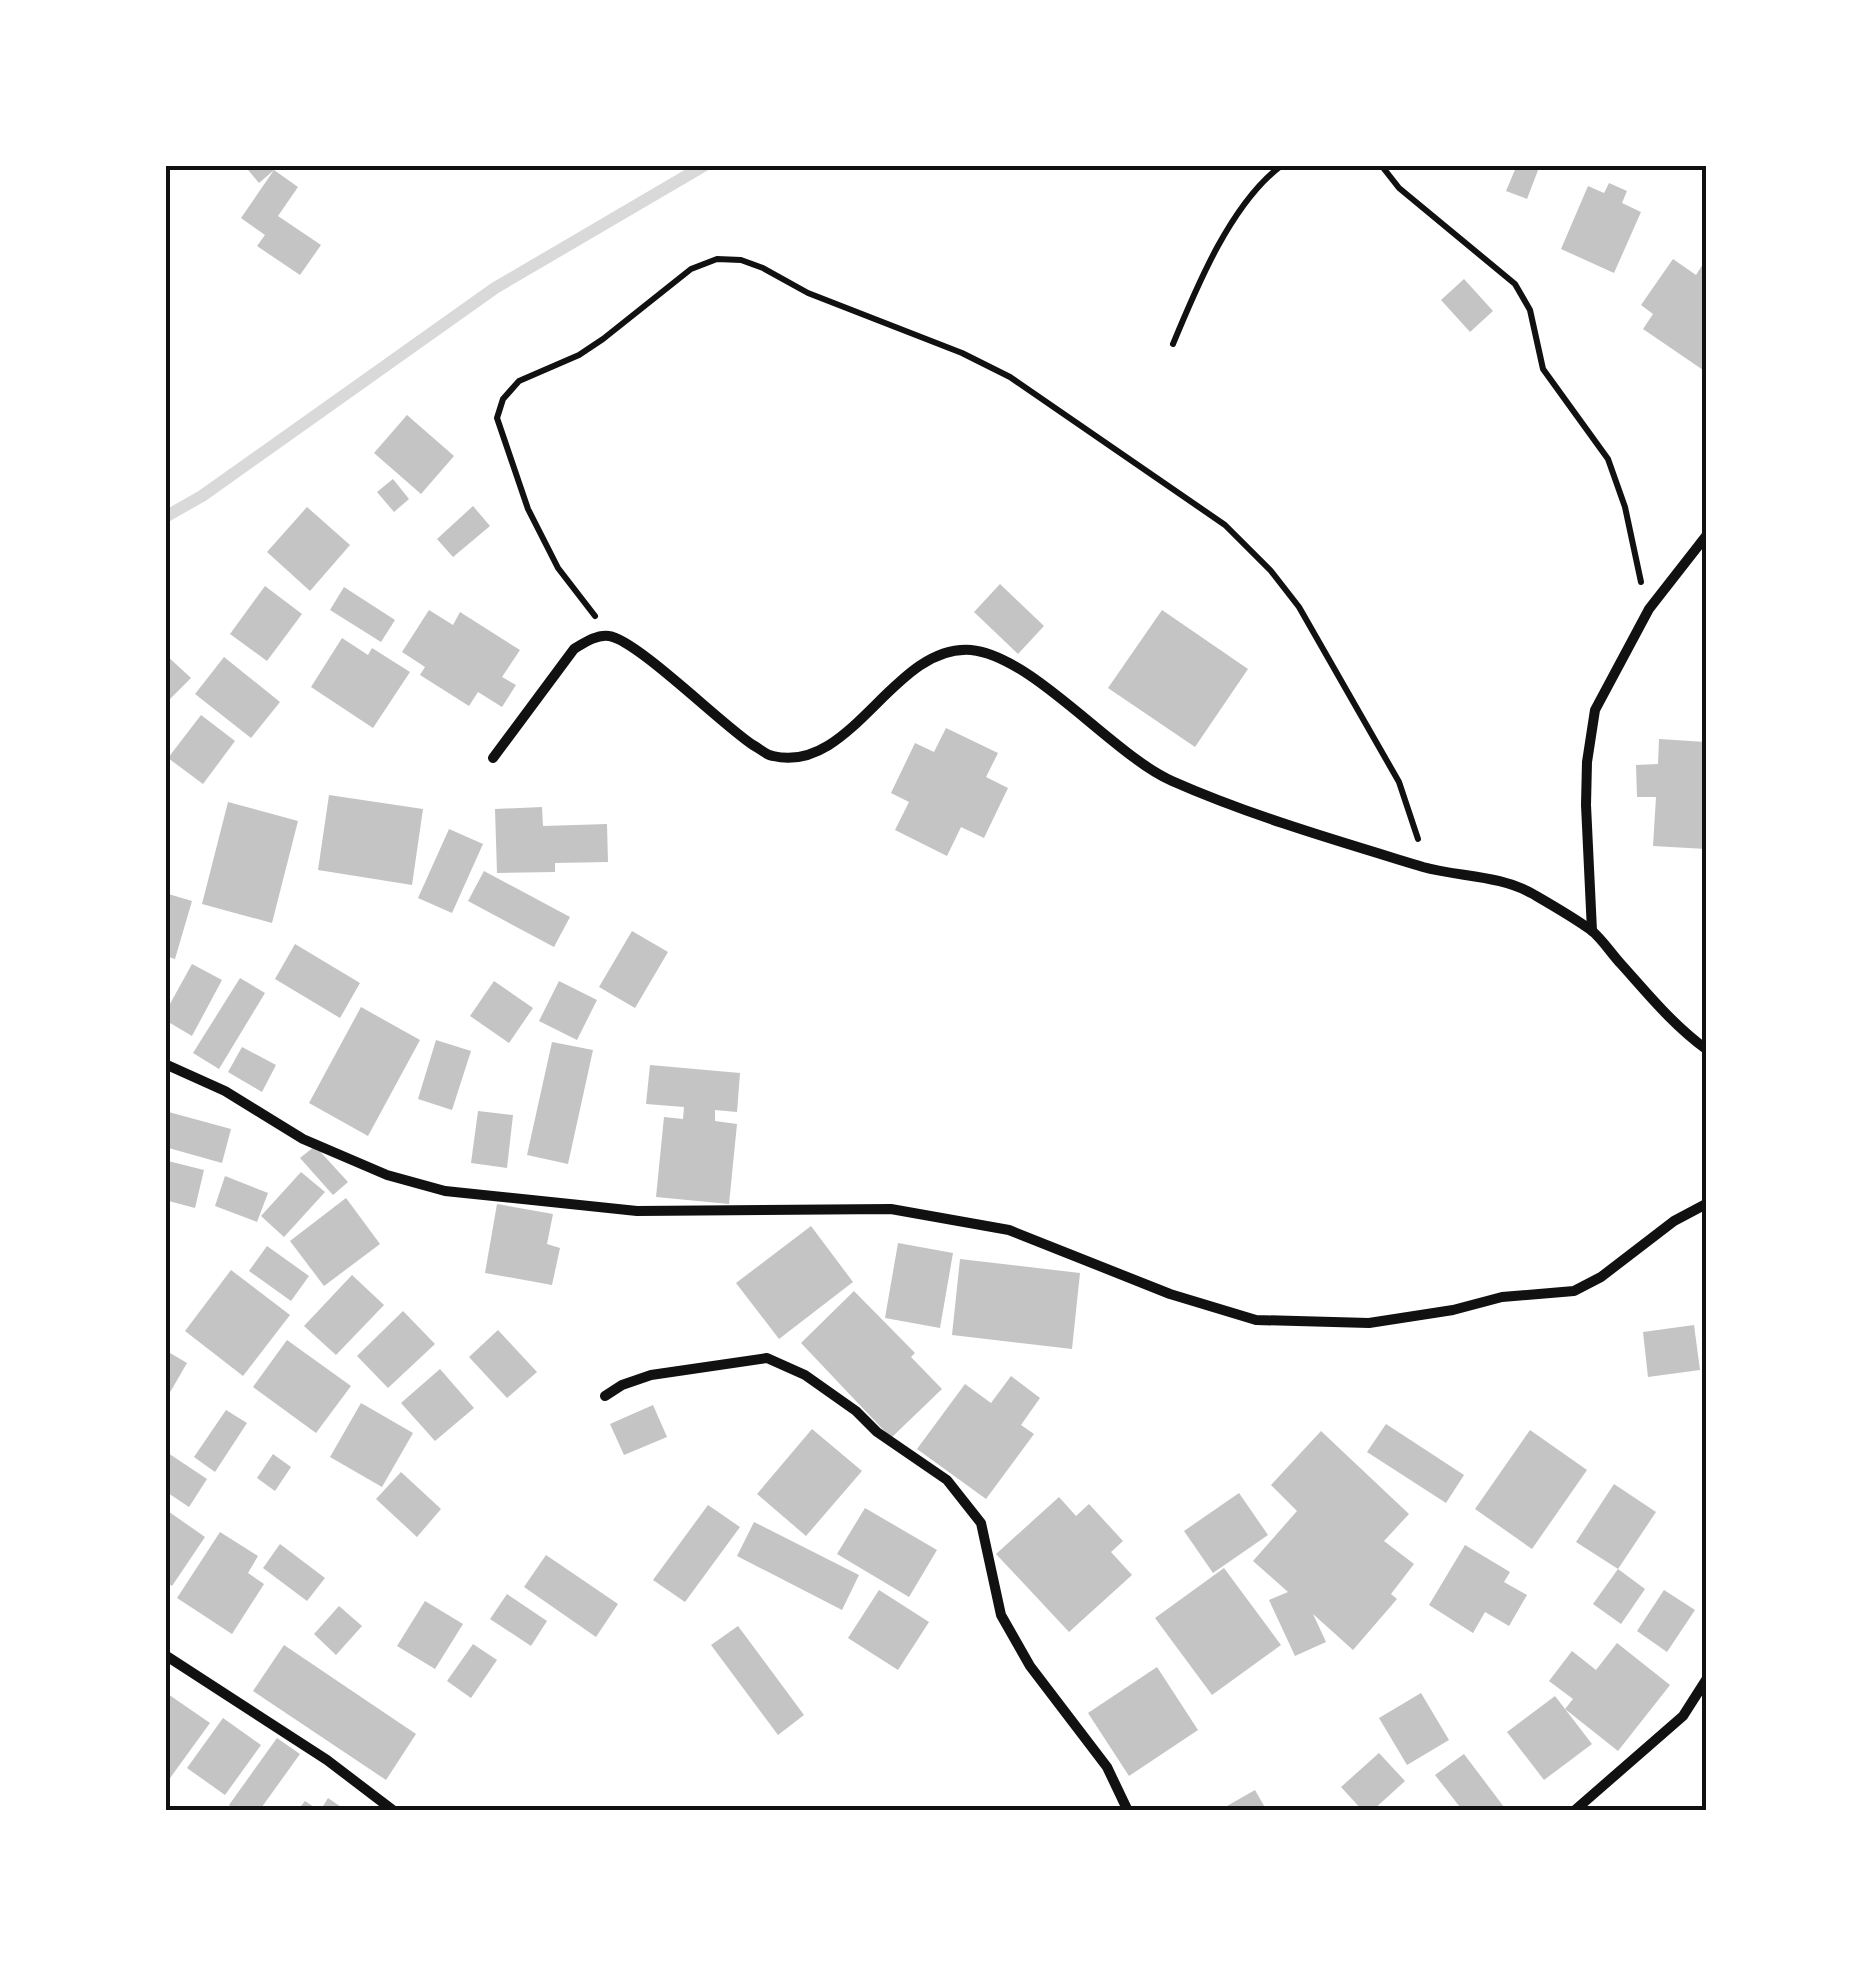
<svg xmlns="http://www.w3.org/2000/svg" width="1871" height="1976" font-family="Merriweather,serif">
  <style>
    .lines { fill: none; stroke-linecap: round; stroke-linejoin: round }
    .stream { stroke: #d9d9d9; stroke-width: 12 }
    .building { fill: #c4c4c4 }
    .path { stroke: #111; stroke-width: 6 }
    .minor { stroke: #111; stroke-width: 10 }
    .neatline { fill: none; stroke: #111; stroke-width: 4 }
  </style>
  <rect width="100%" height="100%" fill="#fff"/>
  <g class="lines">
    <path class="stream" d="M165,517L202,496L495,288L705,165"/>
  </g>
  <g class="building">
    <path d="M244,165H280L259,183Z"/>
    <path d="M1517,165H1540L1527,199L1506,191Z"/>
    <path d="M274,170L298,187L278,216L321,245L300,275L257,246L265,235L241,218Z"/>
    <path d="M1609,183L1627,191L1622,203L1641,212L1614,273L1561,249L1588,186L1604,193Z"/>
    <path d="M1673,259L1696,275L1703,264L1706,266V372L1643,329L1653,314L1641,305Z"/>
    <path d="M1464,279L1493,311L1470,332L1441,300Z"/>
    <path d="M407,415L454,456L421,494L374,453Z"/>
    <path d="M393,479L409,499L394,512L377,492Z"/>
    <path d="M473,506L490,526L453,557L437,539Z"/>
    <path d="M307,507L350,545L310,591L267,552Z"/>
    <path d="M1000,584L1044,626L1018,654L974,612Z"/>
    <path d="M265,586L302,614L267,661L230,634Z"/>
    <path d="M344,587L395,620L381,642L330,610Z"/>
    <path d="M429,610L453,625L460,612L520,650L502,677L516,685L502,707L478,692L469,706L420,675L425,667L402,652Z"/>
    <path d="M1162,610L1248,669L1195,747L1108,688Z"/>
    <path d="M342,638L368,655L372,648L410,672L373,728L311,687Z"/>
    <path d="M165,654L191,678L165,704Z"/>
    <path d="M224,657L280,702L251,738L195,694Z"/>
    <path d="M201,715L235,741L203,784L168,758Z"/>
    <path d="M946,728L998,753L986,777L1008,788L984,838L961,827L947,856L895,830L909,802L891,793L915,743L934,752Z"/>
    <path d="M1659,739L1706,742V849L1653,846L1656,797H1637L1636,765L1658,764Z"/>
    <path d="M329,795L423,809L412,885L318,870Z"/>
    <path d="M228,802L298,821L272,923L202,904Z"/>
    <path d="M542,807L543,826L607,824L608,862L555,863V872L497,873L495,809Z"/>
    <path d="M449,829L483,844L452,913L418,898Z"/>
    <path d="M484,871L570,917L554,947L468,901Z"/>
    <path d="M165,893L192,901L175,959L165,956Z"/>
    <path d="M632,931L668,952L635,1008L599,987Z"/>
    <path d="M295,944L360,983L340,1018L275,979Z"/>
    <path d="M192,964L222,980L192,1036L165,1020V1013Z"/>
    <path d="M240,978L265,993L219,1069L193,1053Z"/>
    <path d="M494,981L533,1008L509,1043L470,1016Z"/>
    <path d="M559,981L597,1000L577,1040L539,1021Z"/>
    <path d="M361,1007L420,1040L368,1136L309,1103Z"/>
    <path d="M436,1040L471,1051L452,1110L418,1099Z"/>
    <path d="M552,1042L593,1050L568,1164L527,1155Z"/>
    <path d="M242,1047L276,1065L262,1092L228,1072Z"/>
    <path d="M650,1065L740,1073L737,1112L715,1110V1121L737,1124L729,1204L656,1197L664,1117L683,1119L684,1107L646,1104Z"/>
    <path d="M165,1111L231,1129L222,1163L165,1147Z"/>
    <path d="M478,1111L513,1115L507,1168L471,1163Z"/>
    <path d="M315,1146L348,1182L333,1195L300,1158Z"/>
    <path d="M168,1161L204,1170L195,1208L165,1200Z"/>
    <path d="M301,1172L325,1192L284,1237L261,1216Z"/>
    <path d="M225,1176L268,1193L257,1222L215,1206Z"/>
    <path d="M346,1198L380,1244L324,1286L290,1241Z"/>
    <path d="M497,1204L553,1214L547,1244L560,1248L552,1285L485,1273Z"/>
    <path d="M811,1226L853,1282L779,1339L736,1283Z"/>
    <path d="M898,1243L953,1253L940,1328L885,1318Z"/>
    <path d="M267,1246L309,1276L291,1301L249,1271Z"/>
    <path d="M960,1259L1080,1273L1072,1349L952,1335Z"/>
    <path d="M231,1270L290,1315L243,1376L185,1331Z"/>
    <path d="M352,1275L384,1305L336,1355L304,1326Z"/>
    <path d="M854,1291L915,1353L911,1357L942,1389L891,1438L801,1343Z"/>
    <path d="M403,1311L435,1344L388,1388L357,1356Z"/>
    <path d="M1694,1325L1700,1370L1648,1377L1643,1332Z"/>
    <path d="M498,1330L537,1372L507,1398L469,1357Z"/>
    <path d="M287,1340L351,1386L316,1433L253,1387Z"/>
    <path d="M165,1350L187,1363L165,1401Z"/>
    <path d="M440,1369L474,1408L435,1441L401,1403Z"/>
    <path d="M1011,1376L1040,1398L1021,1425L1034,1434L986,1499L917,1449L965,1384L991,1403Z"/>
    <path d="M361,1403L413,1433L382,1487L330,1457Z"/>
    <path d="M653,1405L667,1437L624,1455L610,1424Z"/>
    <path d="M226,1410L247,1423L215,1472L194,1457Z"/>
    <path d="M1386,1424L1464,1475L1446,1503L1367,1452Z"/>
    <path d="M812,1429L862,1471L806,1536L757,1494Z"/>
    <path d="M1530,1430L1587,1470L1532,1549L1475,1509Z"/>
    <path d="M1321,1431L1409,1514L1384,1541L1414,1564L1391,1594L1397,1599L1353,1650L1313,1614L1326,1642L1295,1656L1269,1600L1288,1592L1253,1561L1297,1511L1271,1485Z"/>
    <path d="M165,1451L207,1479L189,1507L165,1491Z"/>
    <path d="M273,1454L291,1467L275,1491L257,1478Z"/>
    <path d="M401,1472L441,1509L417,1537L376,1499Z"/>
    <path d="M1614,1484L1656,1512L1618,1569L1576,1542Z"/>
    <path d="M1239,1493L1268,1535L1213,1573L1184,1531Z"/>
    <path d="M1059,1497L1076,1516L1089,1504L1123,1541L1111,1552L1132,1575L1069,1632L996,1554Z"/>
    <path d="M708,1505L740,1527L685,1602L653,1580Z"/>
    <path d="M865,1508L937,1550L909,1597L837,1554Z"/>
    <path d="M165,1509L205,1537L172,1586L165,1581Z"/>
    <path d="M754,1522L859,1575L842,1610L737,1556Z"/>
    <path d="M220,1532L258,1556L248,1573L264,1584L232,1634L177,1598Z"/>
    <path d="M280,1544L325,1578L307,1601L263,1568Z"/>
    <path d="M1465,1545L1510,1572L1504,1582L1527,1595L1509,1626L1485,1612L1473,1633L1429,1605Z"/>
    <path d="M546,1555L618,1604L596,1637L524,1587Z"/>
    <path d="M1224,1568L1281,1645L1212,1695L1155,1618Z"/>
    <path d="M1618,1569L1645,1589L1621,1624L1593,1604Z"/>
    <path d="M879,1590L929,1622L898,1670L848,1638Z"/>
    <path d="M1664,1590L1695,1610L1667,1652L1637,1631Z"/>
    <path d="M507,1594L547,1621L531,1646L490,1619Z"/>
    <path d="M425,1601L463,1624L435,1669L397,1646Z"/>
    <path d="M339,1606L362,1626L336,1655L314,1634Z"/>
    <path d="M738,1626L804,1715L778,1735L711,1645Z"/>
    <path d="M1617,1643L1670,1685L1618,1751L1565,1709L1573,1699L1549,1681L1572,1651L1596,1670Z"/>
    <path d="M473,1644L497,1660L471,1698L447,1681Z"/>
    <path d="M284,1645L416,1734L386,1780L253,1691Z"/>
    <path d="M1157,1667L1198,1730L1129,1776L1088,1713Z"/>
    <path d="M165,1692L210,1723L165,1785Z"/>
    <path d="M1421,1693L1449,1740L1407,1765L1379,1718Z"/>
    <path d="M1555,1696L1592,1744L1544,1780L1507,1732Z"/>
    <path d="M223,1718L261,1745L225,1795L187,1768Z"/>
    <path d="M277,1738L300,1754L259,1811H237L229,1805Z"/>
    <path d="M1379,1753L1405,1781L1372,1811H1363L1341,1787Z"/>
    <path d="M1464,1754L1507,1811H1463L1435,1775Z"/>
    <path d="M1255,1790L1267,1811H1231L1227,1806Z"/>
    <path d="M328,1798L347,1811H320Z"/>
    <path d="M305,1801L320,1811H297Z"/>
  </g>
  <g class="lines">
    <g class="path">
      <path d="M1381,165L1399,188L1515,284L1530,310L1543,369L1608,459L1625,507L1641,582"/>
      <path d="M1173,344C1197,286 1231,203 1282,165"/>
      <path d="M595,616L558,568L528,509L497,418L503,399L519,381L579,355L603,339L691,269L717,259L741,260L763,268L808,293L962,353L1010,377L1225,525L1271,571L1299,607L1399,782L1418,839"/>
    </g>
    <g class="minor">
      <path d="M493,758L574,649C584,643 597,634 609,636C637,640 721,724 753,745C759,748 766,755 773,756C852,775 893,644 971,650C1033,656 1113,755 1172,781C1251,816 1341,842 1423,867C1459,877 1500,875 1533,894C1552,905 1573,917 1591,930C1602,939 1611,953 1621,964C1648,994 1673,1025 1706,1049"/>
      <path d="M1592,931L1586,805L1587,762L1595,710L1649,609L1706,536"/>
      <path d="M165,1064L225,1091L303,1139L387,1175L445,1191L637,1211L891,1209L1009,1230L1170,1294L1256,1320L1369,1323L1453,1310L1502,1297L1574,1291L1601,1277L1674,1221L1706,1204"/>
      <path d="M605,1396L622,1385L651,1375L767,1358L805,1375L856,1411L877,1432L947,1480L981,1523L1001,1615L1030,1666L1107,1767L1128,1811"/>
      <path d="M165,1655L327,1760L394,1811"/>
      <path d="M1574,1811L1683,1716L1706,1680"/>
    </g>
  </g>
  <rect width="1871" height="1976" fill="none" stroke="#ffffff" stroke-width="335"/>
  <rect x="168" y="168" width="1536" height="1640" class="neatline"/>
</svg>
